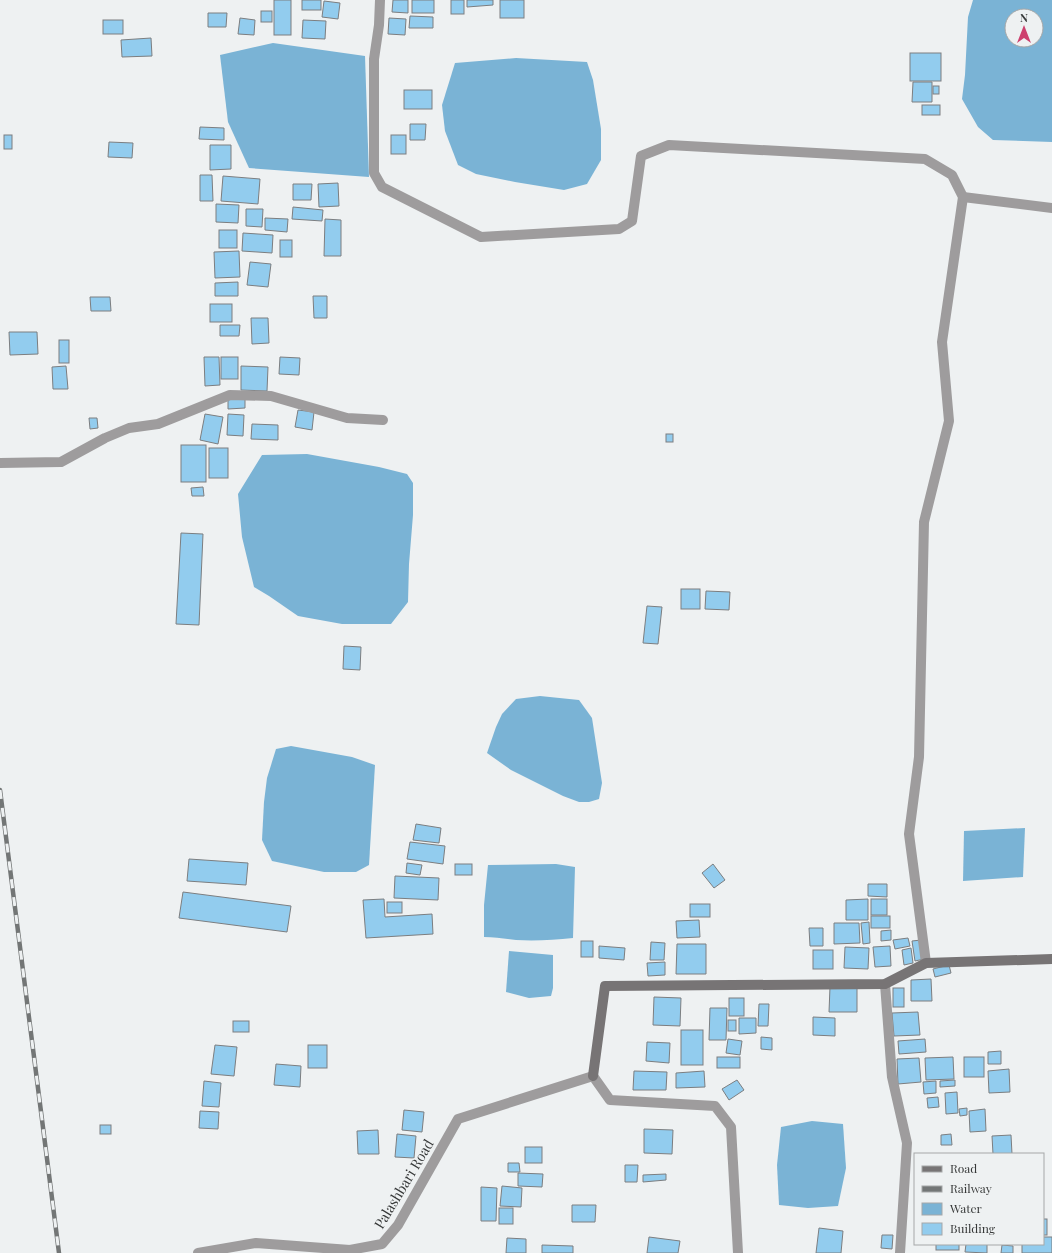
<svg xmlns="http://www.w3.org/2000/svg" width="1052" height="1253" font-family="'Playfair Display',serif">
  <style>
    .water { fill: #7ab3d5; fill-rule: evenodd }
    .building { fill: #92ccee; stroke: #7c7e80 }
    .lines { fill: none; stroke-linecap: round; stroke-linejoin: round }
    .street { stroke: #9e9c9d; stroke-width: 10 }
    .secondary { stroke: #777475; stroke-width: 10 }
    .rail-casing { stroke: #737676; stroke-width: 4.5 }
    .rail { stroke: #eef1f2; stroke-width: 3; stroke-dasharray: 9; stroke-linecap: butt }
    .labels { text-anchor: middle; stroke-width: 3; stroke-linejoin: round; paint-order: stroke }
    .street-label { font-size: 14px; fill: #373939; stroke: #eef1f2 }
  </style>
  <rect width="100%" height="100%" fill="#eef1f2"/>
  <g class="water">
    <path d="M973,0H1052V142L993,140L978,127L962,99L965,75L968,17ZM1012,16H1036V40H1012Z"/>
    <path d="M273,43L365,56L369,177L249,168L228,122L220,55Z"/>
    <path d="M516,58L587,62L593,80L601,129V160L587,184L564,190L515,182L476,174L458,165L445,131L442,105L455,63Z"/>
    <path d="M307,454L379,467L407,474L413,483V515L409,564L408,602L391,624H342L298,616L269,596L254,587L242,537L238,494L262,455Z"/>
    <path d="M540,696L579,700L592,718L602,783L599,799L589,802H579L563,796L511,770L487,753L496,727L502,714L516,699Z"/>
    <path d="M291,746L352,757L375,765L369,865L356,872H324L272,861L262,840L264,802L267,778L276,749Z"/>
    <path d="M1025,828L1023,877L963,881L964,831Z"/>
    <path d="M556,864L575,867L573,938C554,940 535,941 516,940C505,939 495,937 484,937V905L488,865Z"/>
    <path d="M509,951L553,955V988L551,996L529,998L506,992Z"/>
    <path d="M812,1121L843,1124L846,1168L838,1206L808,1208L779,1205L777,1165L781,1127Z"/>
  </g>
  <g class="building">
    <rect x="274" y="0" width="17" height="35"/>
    <rect x="302" y="0" width="19" height="10"/>
    <path d="M393,0H408V13L392,12Z"/>
    <rect x="412" y="0" width="22" height="13"/>
    <rect x="451" y="0" width="13" height="14"/>
    <path d="M467,0H493V5L467,7Z"/>
    <rect x="500" y="0" width="24" height="18"/>
    <path d="M324,1L340,3L338,19L322,17Z"/>
    <rect x="261" y="11" width="11" height="11"/>
    <path d="M208,13H227L226,27H208Z"/>
    <path d="M410,16L433,17V28H409Z"/>
    <path d="M240,18L255,20L254,35L238,34Z"/>
    <path d="M389,18L406,19L405,35L388,34Z"/>
    <rect x="103" y="20" width="20" height="14"/>
    <path d="M303,20L326,21L325,39L302,38Z"/>
    <path d="M151,38L152,56L122,57L121,40Z"/>
    <rect x="910" y="53" width="31" height="28"/>
    <path d="M913,82H932V102H912Z"/>
    <rect x="933" y="86" width="6" height="8"/>
    <rect x="404" y="90" width="28" height="19"/>
    <rect x="922" y="105" width="18" height="10"/>
    <path d="M410,124H426L425,140H410Z"/>
    <path d="M200,127L224,128V140L199,139Z"/>
    <rect x="4" y="135" width="8" height="14"/>
    <rect x="391" y="135" width="15" height="19"/>
    <path d="M109,142L133,143L132,158L108,157Z"/>
    <path d="M210,145H231V169L210,170Z"/>
    <path d="M200,175H212L213,201H200Z"/>
    <path d="M223,176L260,179L258,204L221,201Z"/>
    <path d="M338,183L339,206L319,207L318,184Z"/>
    <path d="M293,184H312L311,200H293Z"/>
    <path d="M216,204L239,205L238,223L216,222Z"/>
    <path d="M293,207L323,210L322,221L292,219Z"/>
    <path d="M246,209H263L262,227L246,226Z"/>
    <path d="M265,218L288,219L287,232L265,230Z"/>
    <path d="M325,219L341,220V256H324Z"/>
    <rect x="219" y="230" width="18" height="18"/>
    <path d="M243,233L273,235L272,253L242,251Z"/>
    <rect x="280" y="240" width="12" height="17"/>
    <path d="M239,251L240,277L215,278L214,252Z"/>
    <path d="M250,262L271,264L268,287L247,285Z"/>
    <path d="M238,282V296H215V283Z"/>
    <path d="M313,296H327V318H314Z"/>
    <path d="M90,297H110L111,311H91Z"/>
    <rect x="210" y="304" width="22" height="18"/>
    <path d="M251,318H268L269,343L252,344Z"/>
    <path d="M220,325H240L239,336H220Z"/>
    <path d="M9,332H37L38,354L10,355Z"/>
    <rect x="59" y="340" width="10" height="23"/>
    <path d="M204,357H219L220,385L205,386Z"/>
    <rect x="221" y="357" width="17" height="22"/>
    <path d="M280,357L300,358L299,375L279,374Z"/>
    <path d="M66,366L68,389H53L52,367Z"/>
    <path d="M241,366L268,367L267,391L241,390Z"/>
    <path d="M228,399H245V408L228,409Z"/>
    <path d="M298,410L314,412L312,430L295,427Z"/>
    <path d="M205,414L223,417L218,444L200,440Z"/>
    <path d="M228,414L244,415L243,436L227,435Z"/>
    <path d="M89,418H97L98,428L90,429Z"/>
    <path d="M252,424L278,425V440L251,439Z"/>
    <rect x="666" y="434" width="7" height="8"/>
    <rect x="181" y="445" width="25" height="37"/>
    <rect x="209" y="448" width="19" height="30"/>
    <path d="M203,487L204,496H192L191,488Z"/>
    <path d="M181,533L203,534L199,625L176,624Z"/>
    <rect x="681" y="589" width="19" height="20"/>
    <path d="M706,591L730,592L729,610L705,609Z"/>
    <path d="M647,606L662,607L658,644L643,643Z"/>
    <path d="M344,646L361,647L360,670L343,669Z"/>
    <path d="M416,824L441,828L439,843L413,840Z"/>
    <path d="M410,842L445,846L443,864L407,859Z"/>
    <path d="M189,859L248,863L246,885L187,881Z"/>
    <path d="M407,863L422,865L420,875L406,873Z"/>
    <rect x="455" y="864" width="17" height="11"/>
    <path d="M713,864L725,880L714,888L702,873Z"/>
    <path d="M395,876L439,878L438,900L394,898Z"/>
    <path d="M868,884H887V897L868,896Z"/>
    <path d="M183,892L291,906L287,932L179,918Z"/>
    <path d="M384,899L385,917L432,914L433,934L366,938L363,900Z"/>
    <path d="M868,899V920H846V900Z"/>
    <rect x="871" y="899" width="16" height="16"/>
    <rect x="387" y="902" width="15" height="11"/>
    <rect x="690" y="904" width="20" height="13"/>
    <rect x="871" y="916" width="19" height="12"/>
    <path d="M699,920L700,937L677,938L676,921Z"/>
    <path d="M869,922L870,943L863,944L861,923Z"/>
    <path d="M834,923H859L860,943L834,944Z"/>
    <path d="M809,928H823V946H810Z"/>
    <path d="M891,930V940L881,941V931Z"/>
    <path d="M908,938L910,946L895,949L893,940Z"/>
    <path d="M921,940L924,959L915,961L912,941Z"/>
    <rect x="581" y="941" width="12" height="16"/>
    <path d="M651,942L665,943L664,960H650Z"/>
    <path d="M677,944H706V974H676Z"/>
    <path d="M599,946L625,948L624,960L599,958Z"/>
    <path d="M890,946L891,966L875,967L873,947Z"/>
    <path d="M845,947L869,948L868,969L844,968Z"/>
    <path d="M911,948L913,963L904,965L902,950Z"/>
    <rect x="813" y="950" width="20" height="19"/>
    <path d="M665,962V975L648,976L647,963Z"/>
    <path d="M949,965L951,973L935,977L933,969Z"/>
    <path d="M931,979L932,1001H911V980Z"/>
    <path d="M830,987H857V1012H829Z"/>
    <rect x="893" y="988" width="11" height="19"/>
    <path d="M654,997L681,998L680,1026L653,1025Z"/>
    <rect x="729" y="998" width="15" height="18"/>
    <path d="M759,1004H769L768,1026H758Z"/>
    <path d="M710,1008H727L726,1040H709Z"/>
    <path d="M918,1012L920,1035L894,1036L892,1013Z"/>
    <path d="M813,1017L835,1018V1036L813,1035Z"/>
    <path d="M739,1018H756V1033L739,1034Z"/>
    <rect x="728" y="1020" width="8" height="11"/>
    <rect x="233" y="1021" width="16" height="11"/>
    <rect x="681" y="1030" width="22" height="35"/>
    <path d="M761,1037L772,1038V1050L761,1049Z"/>
    <path d="M728,1039L742,1041L740,1055L726,1053Z"/>
    <path d="M925,1039L926,1052L899,1054L898,1041Z"/>
    <path d="M647,1042L670,1043L669,1063L646,1061Z"/>
    <path d="M215,1045L237,1047L234,1076L211,1074Z"/>
    <rect x="308" y="1045" width="19" height="23"/>
    <path d="M1001,1051V1064H988V1052Z"/>
    <rect x="717" y="1057" width="23" height="11"/>
    <path d="M953,1057L954,1079L926,1080L925,1058Z"/>
    <rect x="964" y="1057" width="20" height="20"/>
    <path d="M919,1058L921,1082L898,1084L897,1059Z"/>
    <path d="M276,1064L301,1066L300,1087L274,1085Z"/>
    <path d="M1009,1069L1010,1092L989,1093L988,1071Z"/>
    <path d="M634,1071L667,1072L666,1090H633Z"/>
    <path d="M704,1071L705,1087L676,1088V1073Z"/>
    <path d="M737,1080L744,1090L729,1100L722,1089Z"/>
    <path d="M955,1080V1086L940,1087V1081Z"/>
    <path d="M204,1081L221,1083L219,1107L202,1106Z"/>
    <path d="M936,1081V1093L924,1094L923,1082Z"/>
    <path d="M957,1092L958,1113L946,1114L945,1093Z"/>
    <path d="M938,1097L939,1107L928,1108L927,1098Z"/>
    <path d="M967,1108V1115L960,1116L959,1109Z"/>
    <path d="M985,1109L986,1131L970,1132L969,1111Z"/>
    <path d="M404,1110L424,1112L422,1132L402,1130Z"/>
    <path d="M200,1111L219,1112L218,1129L199,1128Z"/>
    <rect x="100" y="1125" width="11" height="9"/>
    <path d="M644,1129L673,1130L672,1154L644,1153Z"/>
    <path d="M378,1130L379,1154H358L357,1131Z"/>
    <path d="M397,1134L416,1136L414,1158L395,1157Z"/>
    <path d="M951,1134L952,1145H941V1135Z"/>
    <path d="M1011,1135L1012,1154H993L992,1136Z"/>
    <rect x="525" y="1147" width="17" height="16"/>
    <path d="M508,1163H519L520,1172H508Z"/>
    <path d="M625,1165H638L637,1182H625Z"/>
    <path d="M518,1173L543,1174L542,1187L518,1186Z"/>
    <path d="M666,1174V1180L643,1182V1175Z"/>
    <path d="M502,1186L522,1188L521,1207L500,1206Z"/>
    <path d="M481,1187L497,1188L496,1221H481Z"/>
    <path d="M572,1205H596L595,1222H572Z"/>
    <rect x="499" y="1208" width="14" height="16"/>
    <rect x="1043" y="1219" width="4" height="16"/>
    <path d="M819,1228L843,1231L841,1253H816Z"/>
    <path d="M882,1235H893L892,1249L881,1248Z"/>
    <path d="M649,1237L680,1241L678,1253H647Z"/>
    <path d="M1043,1237H1052V1253H1022V1244H1043Z"/>
    <path d="M507,1238L526,1239V1253H506Z"/>
    <rect x="936" y="1244" width="23" height="6"/>
    <path d="M966,1244H987V1253L965,1252Z"/>
    <path d="M542,1245L573,1246V1253H542Z"/>
    <path d="M1002,1245L1013,1246V1253H1001Z"/>
  </g>
  <g class="lines">
    <g class="street">
      <path d="M380,0L379,25L374,59V173L382,187L481,237L619,229L632,221L641,156L669,145L925,159L952,175L963,197L942,342L949,421L924,522L919,757L909,834L926,963"/>
      <path d="M963,197L1052,208"/>
      <path d="M0,463L61,462L105,438L129,428L158,424L230,395L271,396L347,418L383,420"/>
      <path d="M885,984L892,1077L907,1143L900,1253"/>
      <path d="M198,1253L256,1243L350,1250L382,1244L398,1225L458,1119L593,1076L610,1100L715,1106L731,1127L738,1253"/>
    </g>
    <path class="secondary" d="M593,1076L605,986L885,984L926,963L1052,959"/>
    <defs>
      <path id="rail" d="M0,790L59,1253"/>
    </defs>
    <use href="#rail" class="rail-casing"/>
    <use href="#rail" class="rail"/>
  </g>
  <g class="labels">
    <g class="street-label">
      <text transform="translate(404 1184) rotate(-59)" y="5">Palashbari Road</text>
    </g>
  </g>
  <rect x="914" y="1153" width="130" height="92" fill="#eef1f2" stroke="#a5a7a8"/>
  <rect x="922" y="1166" width="20" height="6" fill="#777475" stroke="#a5a7a8"/>
  <text x="950" y="1173" font-size="12" fill="#373939">Road</text>
  <rect x="922" y="1186" width="20" height="6" fill="#737676" stroke="#a5a7a8"/>
  <text x="950" y="1193" font-size="12" fill="#373939">Railway</text>
  <rect x="922" y="1203" width="20" height="12" fill="#7ab3d5" stroke="#a5a7a8"/>
  <text x="950" y="1213" font-size="12" fill="#373939">Water</text>
  <rect x="922" y="1223" width="20" height="12" fill="#92ccee" stroke="#a5a7a8"/>
  <text x="950" y="1233" font-size="12" fill="#373939">Building</text>
  <g transform="translate(1024 28)"><circle r="19" fill="#eef1f2" stroke="#a5a7a8"/>
  <path d="M0-3L7 15L0 10L-7 15Z" fill="#cd406e"/>
  <text y="-6" font-size="11" font-weight="bold" text-anchor="middle" fill="#373939">N</text>
  </g>
</svg>
